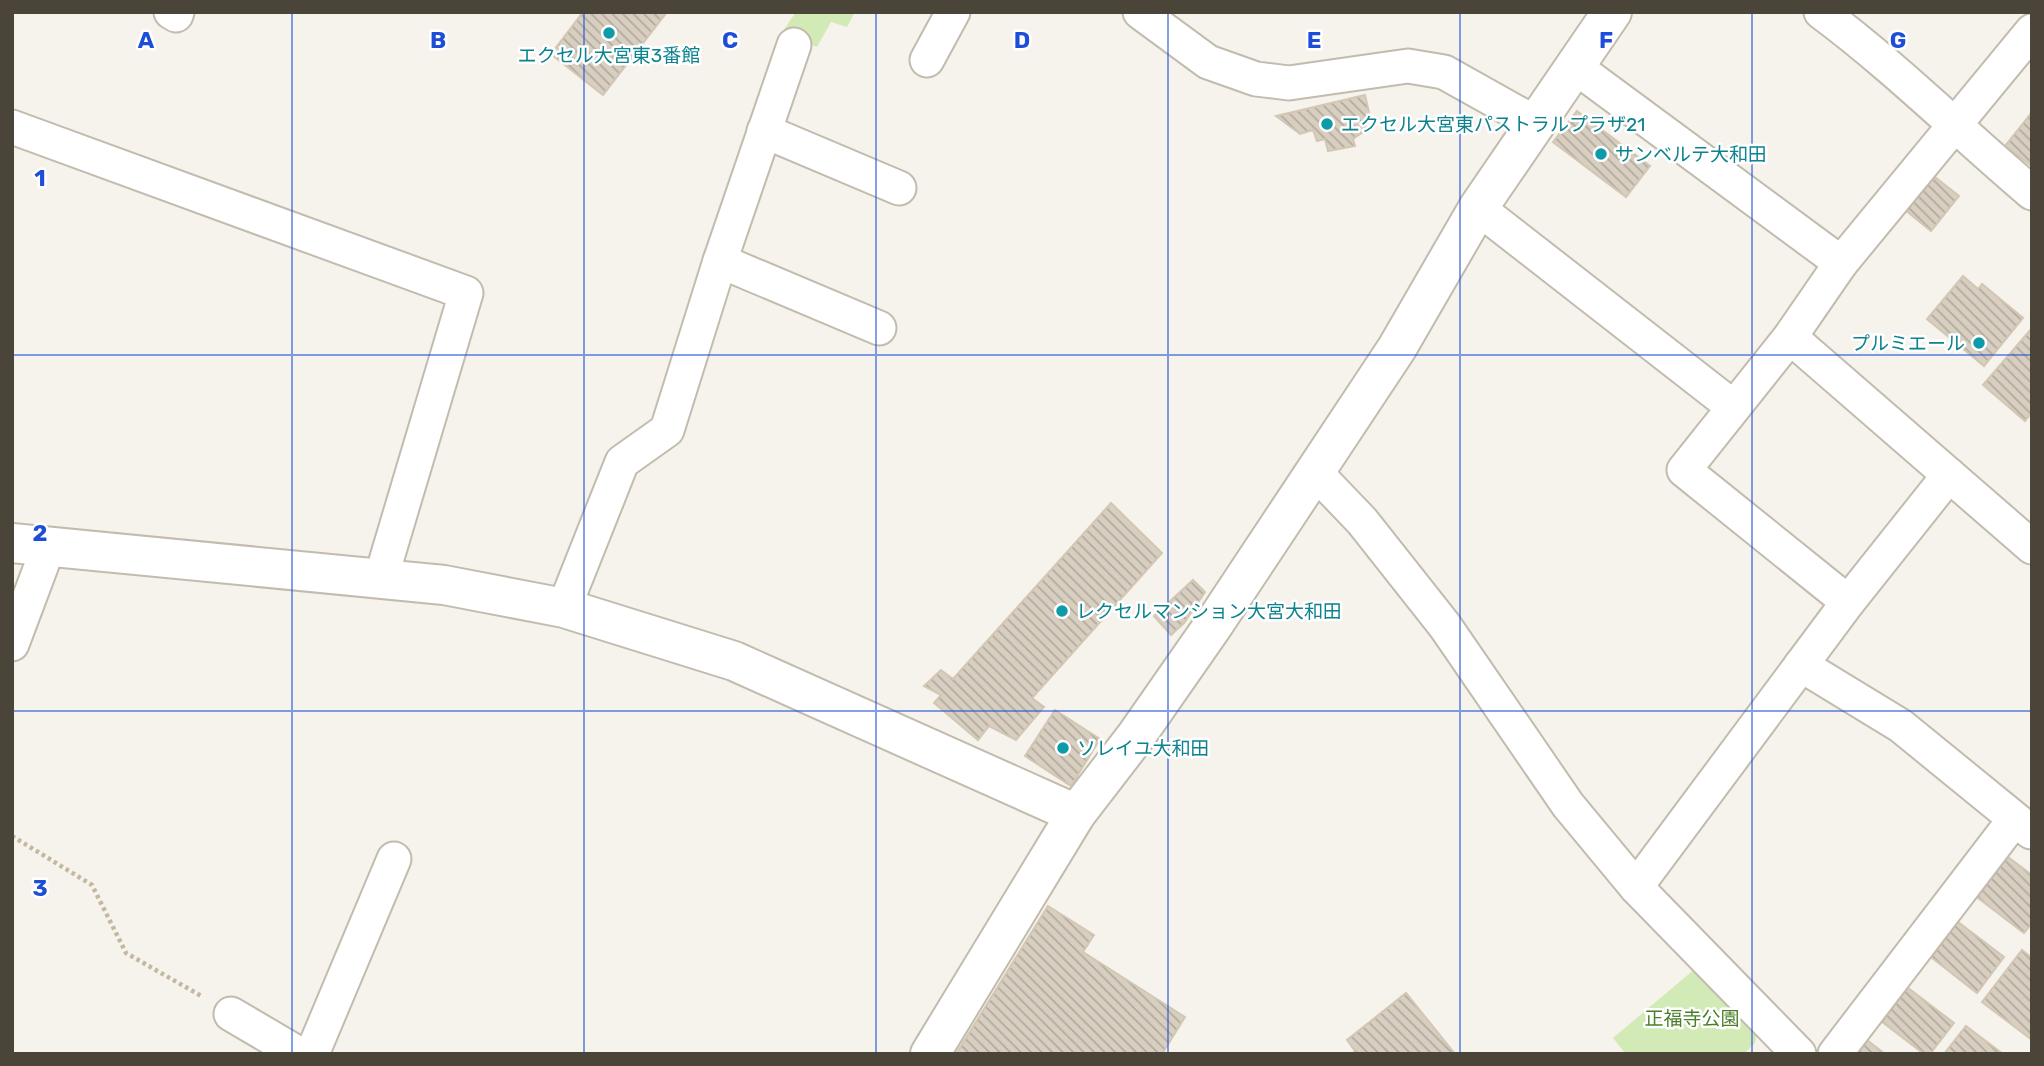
<svg xmlns="http://www.w3.org/2000/svg" width="2044" height="1066" font-family="Rubik,'Noto Sans JP',sans-serif">
  <style>
    .green { fill: #d2eab5 }
    .building { fill: url(#building-back-hatch); stroke: #d3c7b4; stroke-width: 2 }
    .lines { fill: none; stroke-linecap: round; stroke-linejoin: round }
    .minor-casing { stroke: #c2bbae; stroke-width: 37 }
    .tertiary-casing { stroke: #c2bbae; stroke-width: 42 }
    .path { stroke: #c4b79f; stroke-width: 4.5; stroke-dasharray: 3.5 3.5; stroke-linecap: butt }
    .minor { stroke: #fff; stroke-width: 33 }
    .tertiary { stroke: #fff; stroke-width: 38 }
    .grid { fill: none; stroke: #1d4ed8; stroke-width: 2; stroke-opacity: 0.55 }
    .culture-dot { fill: #0f9aa8; stroke: #fff; stroke-width: 2.5 }
    .labels { text-anchor: middle; stroke-width: 5; stroke-linejoin: round; paint-order: stroke }
    .culture-label { font-size: 19px; fill: #0d838f; stroke: #fff; text-anchor: start }
    .park-label { font-size: 19px; fill: #4a7f2a; stroke: #fff }
    .grid-label { font-size: 23px; text-anchor: middle; font-weight: bold; fill: #1d4ed8; stroke: #fff; stroke-width: 5; stroke-linejoin: round; paint-order: stroke }
  </style>
  <defs>
    <pattern id="building-back-hatch" width="6" height="6" patternUnits="userSpaceOnUse" patternTransform="scale(1.75)"><rect width="6" height="6" fill="#d8cfc1"/><path d="M-1 5l2 2M0 0l6 6M5-1l2 2" fill="none" stroke="#b1aa9e"/></pattern>
  </defs>
  <rect width="100%" height="100%" fill="#f6f3ec"/>
  <g class="green">
    <path d="M796,12H855L847,27L831,22L817,47L783,31Z"/>
    <path d="M1696,968L1757,1032L1755,1043L1744,1054H1626L1613,1038Z"/>
  </g>
  <g class="building">
    <path d="M583,12H667L603,95L551,54Z"/>
    <path d="M1365,95L1370,117L1365,119L1366,130L1353,139L1355,146L1328,151L1325,139L1317,141L1313,130L1300,134L1276,116Z"/>
    <path d="M1577,111L1650,166L1626,197L1553,142Z"/>
    <path d="M2032,112V166L2005,146Z"/>
    <path d="M1931,174L1959,196L1931,231L1904,209Z"/>
    <path d="M1963,276L1978,289L1982,284L2023,318L1984,366L1927,319Z"/>
    <path d="M2032,328V412L2025,421L1983,385Z"/>
    <path d="M1111,503L1162,553L1032,698L1044,707L1016,740L989,726L978,740L934,703L941,695L924,686L941,670L953,679Z"/>
    <path d="M1193,580L1205,592L1184,623L1171,635L1154,616Z"/>
    <path d="M1055,710L1100,739L1071,786L1025,756Z"/>
    <path d="M2000,851L2032,875V923L2024,933L1969,891Z"/>
    <path d="M1048,906L1094,935L1083,952L1185,1017L1162,1054H956Z"/>
    <path d="M1949,915L2004,957L1977,993L1922,950Z"/>
    <path d="M2022,950L2032,958V1040L1982,1002Z"/>
    <path d="M1907,987L1954,1023L1930,1054H1924L1881,1021Z"/>
    <path d="M1406,993L1455,1054H1352L1355,1051L1347,1040Z"/>
    <path d="M1966,1026L2003,1054H1944Z"/>
    <path d="M1867,1040L1885,1054H1856Z"/>
  </g>
  <g class="lines">
    <defs>
      <g id="minor">
        <path d="M171,12L176,15L177,12"/>
        <path d="M1140,12L1208,62L1256,79L1289,83L1408,66L1444,72L1537,124"/>
        <path d="M1821,12C1895,67 1961,133 2032,193"/>
        <path d="M927,60L953,12"/>
        <path d="M1574,66L1841,263"/>
        <path d="M12,127L466,293L381,578"/>
        <path d="M764,131L899,188"/>
        <path d="M1478,208L1732,406"/>
        <path d="M720,261L879,328"/>
        <path d="M1790,337L2032,547"/>
        <path d="M1315,472L1362,521L1445,626L1568,805L1636,887L1799,1054"/>
        <path d="M1848,602L1684,470L1790,337L1841,263L2032,31"/>
        <path d="M564,608L622,462L667,430L720,261L794,45"/>
        <path d="M12,644L48,548"/>
        <path d="M1801,665L1901,726L2031,832"/>
        <path d="M1636,887L1848,602L1949,475"/>
        <path d="M231,1014L299,1054"/>
        <path d="M312,1054L394,859"/>
        <path d="M1835,1054L2014,820"/>
      </g>
      <g id="tertiary">
        <path d="M12,543L444,585L564,608L734,661L1076,814"/>
        <path d="M930,1054L1076,814L1136,736L1212,627L1397,348L1478,208L1612,12"/>
      </g>
    </defs>
    <use href="#minor" class="minor-casing"/>
    <use href="#tertiary" class="tertiary-casing"/>
    <path class="path" d="M12,836L92,885L126,953L203,997"/>
    <use href="#minor" class="minor"/>
    <use href="#tertiary" class="tertiary"/>
  </g>
  <path class="grid" d="M292,12V1054M584,12V1054M876,12V1054M1168,12V1054M1460,12V1054M1752,12V1054M12,355H2032M12,711H2032"/>
  <g class="culture-dot">
    <circle cx="609" cy="33" r="7"/>
    <circle cx="1327" cy="124" r="7"/>
    <circle cx="1601" cy="154" r="7"/>
    <circle cx="1979" cy="343" r="7"/>
    <circle cx="1062" cy="611" r="7"/>
    <circle cx="1063" cy="748" r="7"/>
  </g>
  <g class="labels">
    <g class="culture-label">
      <text x="609" y="62" text-anchor="middle">エクセル大宮東3番館</text>
      <text x="1341" y="131">エクセル大宮東パストラルプラザ21</text>
      <text x="1615" y="161">サンベルテ大和田</text>
      <text x="1965" y="350" text-anchor="end">プルミエール</text>
      <text x="1076" y="618">レクセルマンション大宮大和田</text>
      <text x="1077" y="755">ソレイユ大和田</text>
    </g>
    <g class="park-label">
      <text x="1692" y="1025">正福寺公園</text>
    </g>
  </g>
  <g class="grid-label">
    <text x="146" y="48">A</text>
    <text x="438" y="48">B</text>
    <text x="730" y="48">C</text>
    <text x="1022" y="48">D</text>
    <text x="1314" y="48">E</text>
    <text x="1606" y="48">F</text>
    <text x="1898" y="48">G</text>
    <text x="40" y="186">1</text>
    <text x="40" y="541">2</text>
    <text x="40" y="896">3</text>
  </g>
  <rect width="2044" height="1066" fill="none" stroke="#4b4439" stroke-width="28"/>
</svg>
